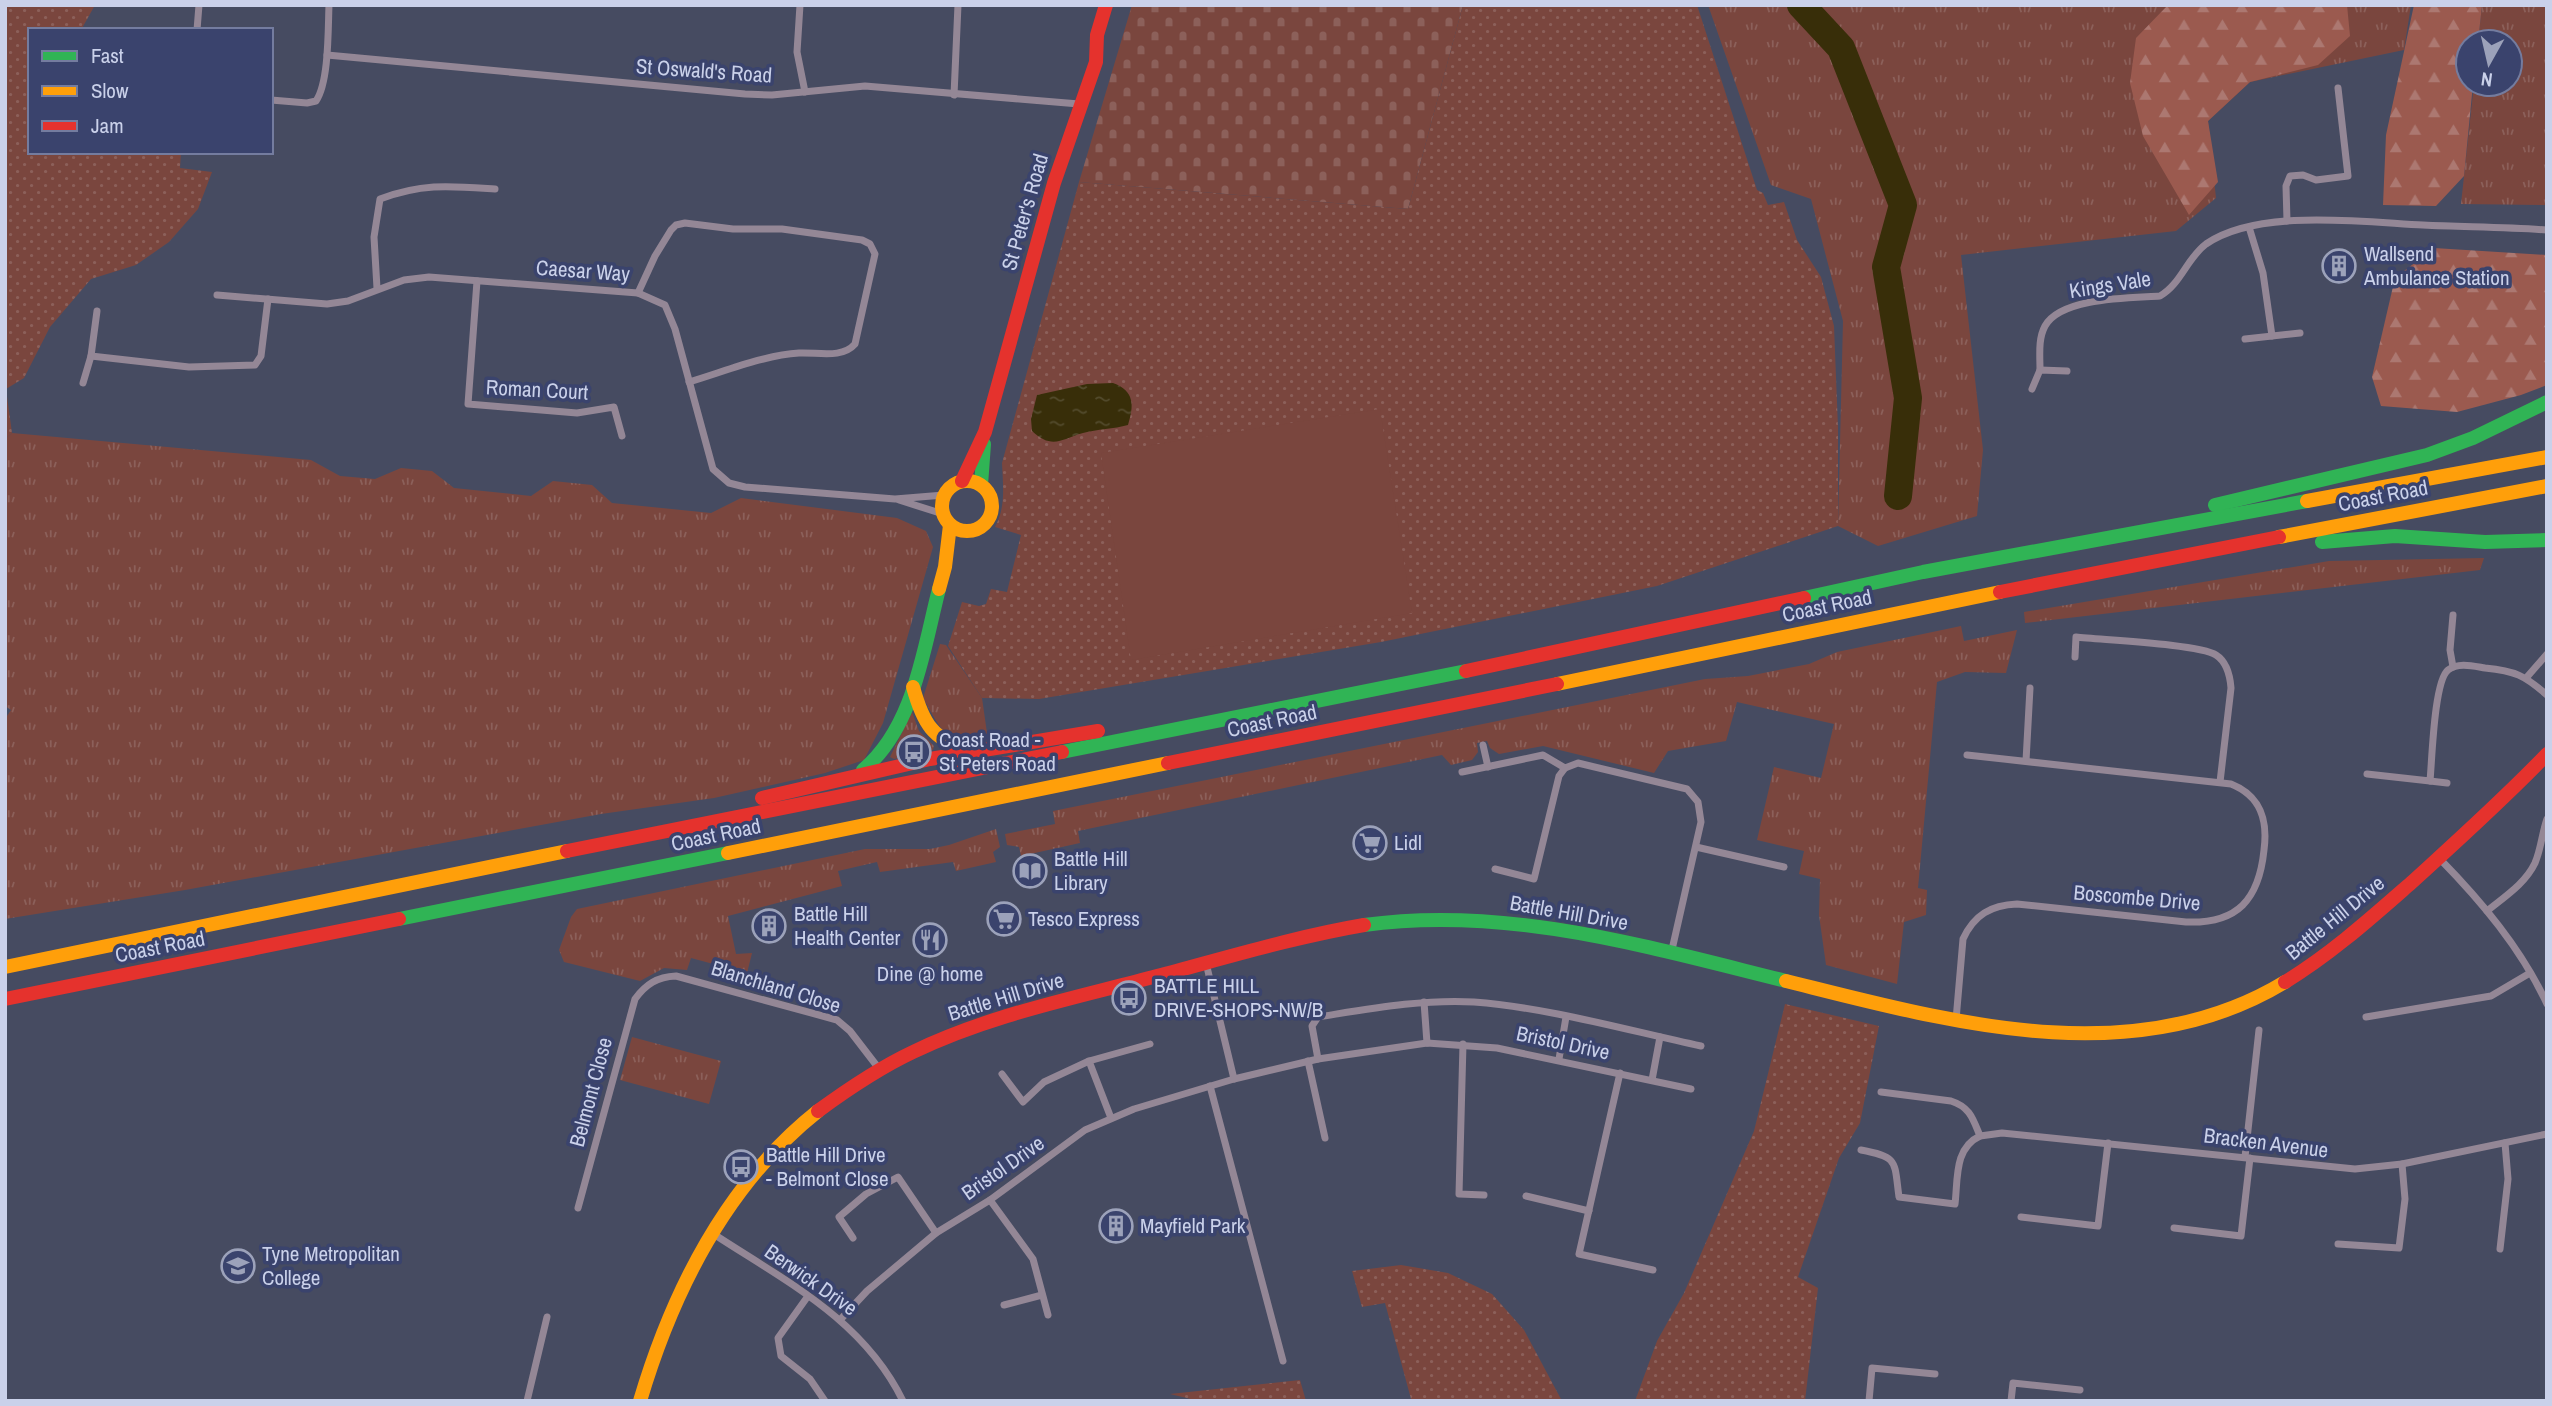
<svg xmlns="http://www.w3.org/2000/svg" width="2552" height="1406" font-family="'Archivo Narrow',sans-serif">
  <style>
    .grass { fill: url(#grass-tufts) }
    .forest { fill: url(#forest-firs) }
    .cemetery { fill: url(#cemetery-stones) }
    .park { fill: url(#park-dots) }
    .pitch { fill: #7a463e }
    .water { fill: url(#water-ripples) }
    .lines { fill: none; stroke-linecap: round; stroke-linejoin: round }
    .river { stroke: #382e09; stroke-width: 28 }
    .street { stroke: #948796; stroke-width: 7 }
    .fast { stroke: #30b455; stroke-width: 14 }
    .slow { stroke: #ff9f0a; stroke-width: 14 }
    .jam { stroke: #e5322d; stroke-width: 14 }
    .labels { text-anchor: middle; stroke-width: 7; stroke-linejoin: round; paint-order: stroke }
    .street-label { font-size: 21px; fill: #cad1ea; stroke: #3a436d }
    .poi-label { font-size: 21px; fill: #cad1ea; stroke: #3a436d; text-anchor: start }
  </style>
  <defs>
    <pattern id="grass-tufts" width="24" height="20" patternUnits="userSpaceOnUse" patternTransform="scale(1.75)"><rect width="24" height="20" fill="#7a463e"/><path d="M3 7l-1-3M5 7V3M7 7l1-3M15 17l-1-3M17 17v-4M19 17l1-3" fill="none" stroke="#8c605a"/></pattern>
    <pattern id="forest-firs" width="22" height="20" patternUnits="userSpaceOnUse" patternTransform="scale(1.75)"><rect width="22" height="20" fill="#9b5a4f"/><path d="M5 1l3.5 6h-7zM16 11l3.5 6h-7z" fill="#ac7871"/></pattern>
    <pattern id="cemetery-stones" width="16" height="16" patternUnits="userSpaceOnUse" patternTransform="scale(1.75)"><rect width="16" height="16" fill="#7a463e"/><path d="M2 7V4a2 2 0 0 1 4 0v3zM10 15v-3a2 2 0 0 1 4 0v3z" fill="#8c605a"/></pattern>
    <pattern id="park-dots" width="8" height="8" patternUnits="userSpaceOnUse" patternTransform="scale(1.75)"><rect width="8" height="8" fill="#7a463e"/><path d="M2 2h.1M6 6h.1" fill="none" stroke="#8c605a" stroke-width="1.8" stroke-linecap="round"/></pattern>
    <pattern id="water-ripples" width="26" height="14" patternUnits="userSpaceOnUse" patternTransform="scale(1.75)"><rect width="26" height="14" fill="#382e09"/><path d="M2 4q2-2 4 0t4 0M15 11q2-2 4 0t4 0" fill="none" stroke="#534b2d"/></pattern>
  </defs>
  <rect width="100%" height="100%" fill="#464b61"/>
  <g class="grass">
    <path d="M1708,5H2411L2404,50L2250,82L2208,121L2216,198L2176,231L1961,255L1983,450L1977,516L1878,546L1838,526L1843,321L1811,199L1771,185Z"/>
    <path d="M2482,5H2547V205L2461,204L2474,84H2510V42H2478Z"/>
    <path d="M12,433L311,460L340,476L375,479L401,468L432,471L454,488L531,496L553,481L592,485L612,503L711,513L741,498L897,518L926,531L933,547L883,723L864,760L825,773L714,798L601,814L185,890L5,919V719L11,710L5,706V439Z"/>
    <path d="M2484,558L2480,570L2025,623L2024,612L2329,561Z"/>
    <path d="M1961,626L1964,641L2017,630L2006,673L1965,672L1937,682L1918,888L1927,890L1926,915L1904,922L1897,984L1826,965L1819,915L1820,879L1799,874L1804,851L1757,840L1774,767L1821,778L1834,724L1737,702L1726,741L1668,751L1654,773L1543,746L1499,754L1490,748L1487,741L1477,743L1478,752L1472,760L1451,765L1442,755L1078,831L1080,843L1021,856L1019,847L1007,845L1005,834L1055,824L1053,811L1705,679L1748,676L1809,664L1837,652Z"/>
    <path d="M940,644L946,645L982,698L988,740C943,742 944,734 923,698Z"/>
    <path d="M912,712L919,731L934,746L933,750L894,759L890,757Z"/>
    <path d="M996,829L1000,847L993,852L996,862L956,871L953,862L880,872L877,862L838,871L842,886L728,916L736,954L752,953L747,973L691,958L687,970L664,968L640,981L564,962L559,950L571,917L577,909L865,849H930L949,845Z"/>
    <path d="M632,1037L721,1061L709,1104L620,1080Z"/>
  </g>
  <g class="forest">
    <path d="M2168,5H2347L2350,36L2318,65L2250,82L2208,121L2218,182L2189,215L2143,136L2130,83L2136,38Z"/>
    <path d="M2414,5H2482L2478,42H2468V84H2473L2464,176L2436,206L2383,205L2386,135Z"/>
    <path d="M2434,248L2547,255V385L2521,395L2457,412L2381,406L2372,377L2395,278Z"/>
  </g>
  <path class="cemetery" d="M1132,5H1463L1408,209L1079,182Z"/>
  <g class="park">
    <path d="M5,5H95L81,30H30V152H181L180,168L212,172L198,209L169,242L136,265L91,279L50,327L24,378L6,389L12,433L5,439Z"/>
    <path d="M1463,5H1697L1757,190L1763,193L1768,205L1784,202L1797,240L1821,277L1834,326L1838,428V526L1657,586L1381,642L1039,699L982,698L948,646L962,602L979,606L986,604L991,589L1007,592L1021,535L995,527C1006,507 1003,486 1002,463L1079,182L1408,209Z"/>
    <path d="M1785,1004L1879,1026L1860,1123L1839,1158L1798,1277L1818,1288L1805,1401H1635L1657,1341L1684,1293L1754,1131Z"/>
    <path d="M1401,1265L1448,1273L1492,1294L1524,1330L1562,1401H1407L1411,1399L1385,1303L1362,1307L1352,1271Z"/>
    <path d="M1300,1380L1306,1401H1199L1170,1394Z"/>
  </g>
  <path class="pitch" d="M1380,409L1412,613L1131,660L1101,453Z"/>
  <path class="water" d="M1113,383C1135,391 1134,406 1128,425C1114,429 1097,429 1083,433C1062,439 1052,450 1032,431L1031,419L1037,395L1087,384Z"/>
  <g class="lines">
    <path class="river" d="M1801,5L1841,48L1903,205L1886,267L1908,398L1898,496"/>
    <g class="street">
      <path d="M800,5L797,52L805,92"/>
      <path d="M197,30L199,5"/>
      <path d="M327,55L745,94L772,95L865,86L1079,104"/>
      <path d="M954,95L958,5"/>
      <path d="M271,100L307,103L316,101C329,82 328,30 329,5"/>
      <path d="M2287,221L2286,186L2290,176L2303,175L2316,180L2348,176L2338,88"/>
      <path d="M2249,227L2263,273L2272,336"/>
      <path d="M477,281L468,404L577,413L614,407L622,436"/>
      <path d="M377,288L374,237L380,199C423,183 450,186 495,189"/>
      <path d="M638,293L655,256L671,230L676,225L685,223L733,229H782L862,240L870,244L875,254L855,344C842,359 818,352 799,353C764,355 723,372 689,382"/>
      <path d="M217,295L327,304L348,301L404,280L429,277L638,293L665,305L675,329L713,469L729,483L745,487L895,499L944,495"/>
      <path d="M2245,339L2300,333"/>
      <path d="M91,356L189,367L255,365L261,356L268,299"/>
      <path d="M2040,370C2040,355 2038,339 2045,326C2061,297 2131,298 2160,296C2181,284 2187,258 2206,244C2258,208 2363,222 2423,225C2464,227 2506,227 2547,230"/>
      <path d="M83,383L91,356L97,311"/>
      <path d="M2032,389L2040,370L2067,371"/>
      <path d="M899,500L943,514"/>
      <path d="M2453,615L2450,650L2453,667"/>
      <path d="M2075,657L2076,637C2102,640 2199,644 2216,655C2227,662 2230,675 2231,688L2220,782"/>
      <path d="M2527,677L2547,654"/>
      <path d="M1483,745L1488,767"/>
      <path d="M2026,761L2030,688"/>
      <path d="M1462,772L1543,755L1565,768L1578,763L1687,789L1698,802L1701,822L1671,954"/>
      <path d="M2367,774L2430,781C2432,761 2434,681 2448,670C2458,662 2473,666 2485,668C2515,671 2524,675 2547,695"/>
      <path d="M2430,781L2447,783"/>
      <path d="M1696,847L1784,867"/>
      <path d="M2439,858C2481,901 2521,948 2547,1004"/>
      <path d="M1495,869L1534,879L1559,776L1565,768"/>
      <path d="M2487,911C2504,897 2525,884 2535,863C2541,849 2542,833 2547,819"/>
      <path d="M1206,963L1234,1079"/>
      <path d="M1424,1002L1427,1043"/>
      <path d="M2366,1017L2491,996L2530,973"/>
      <path d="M1956,1020L1963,939C1974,915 1991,905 2017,904L2186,922C2238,924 2259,899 2264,850C2268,820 2261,796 2231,784L1967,755"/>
      <path d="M1463,1044L1459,1194L1484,1195"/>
      <path d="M1318,1059L1312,1026L1318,1017C1369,1009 1422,999 1474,1002C1550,1008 1626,1030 1701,1046"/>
      <path d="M1559,1059L1566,1017"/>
      <path d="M1089,1061L1111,1118"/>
      <path d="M1308,1061L1325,1138"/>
      <path d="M1620,1073L1579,1254L1653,1270"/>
      <path d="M1002,1074L1023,1102L1044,1082L1089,1061L1150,1044"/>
      <path d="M1652,1080L1660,1037"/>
      <path d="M1210,1086L1283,1361"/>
      <path d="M1980,1136L2002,1133L2355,1169L2402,1164L2547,1134"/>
      <path d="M1861,1150C1899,1157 1894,1161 1899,1197L1955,1204C1958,1179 1954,1148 1980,1136C1973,1119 1970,1107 1951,1101L1881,1092"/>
      <path d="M2245,1157L2259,1030"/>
      <path d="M1526,1196L1589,1211"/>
      <path d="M990,1200L1033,1259L1048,1315"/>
      <path d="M578,1208L635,999C646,984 657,977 676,976L837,1020L850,1031L880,1070"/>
      <path d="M2021,1217L2098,1226L2108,1143"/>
      <path d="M2174,1228L2241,1236L2250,1158"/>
      <path d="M712,1233C785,1281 863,1319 903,1401"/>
      <path d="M853,1238L839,1217L866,1194L898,1177L936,1233"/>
      <path d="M2338,1244L2399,1248L2405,1199L2402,1164"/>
      <path d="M2500,1249L2508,1179L2505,1143"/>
      <path d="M808,1296L778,1338L781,1356L810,1379L825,1401"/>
      <path d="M1004,1305L1042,1295"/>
      <path d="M840,1320L867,1291L936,1233L990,1200L1085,1130L1134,1109L1234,1079L1318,1059L1427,1043L1497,1048L1691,1089"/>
      <path d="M527,1401L547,1317"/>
      <path d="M1869,1401L1872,1368L1935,1374"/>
      <path d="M2011,1401L2013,1383L2080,1390"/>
    </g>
    <g class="fast">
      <path d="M981,485L984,444"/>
      <path d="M2215,505L2427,455L2473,438L2547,402"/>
      <path d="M2322,542L2395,536L2485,542L2547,540"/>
      <path d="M1804,598L1923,572L2307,501"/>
      <path d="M1062,752L1466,671"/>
      <path d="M863,770C914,727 923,651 939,589"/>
      <path d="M399,919L728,853"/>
      <path d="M1364,925C1507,905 1648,947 1786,981"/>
    </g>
    <g class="slow">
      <circle cx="967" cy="506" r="25"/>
      <path d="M2307,501L2547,457"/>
      <path d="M2279,537L2547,486"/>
      <path d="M939,589L945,567L950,525"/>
      <path d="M1557,684L2000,592"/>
      <path d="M913,687C923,723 932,739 969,751"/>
      <path d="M728,853L1168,763"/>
      <path d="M5,967L567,851"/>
      <path d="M1786,981C1947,1021 2132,1075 2285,982"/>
      <path d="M640,1401C673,1290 726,1184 818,1111"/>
    </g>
    <g class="jam">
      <path d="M962,481L985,432L1054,183L1096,62L1097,35L1106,5"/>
      <path d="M2000,592L2279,537"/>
      <path d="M1466,671L1804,598"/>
      <path d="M1168,763L1557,684"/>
      <path d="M762,798L930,759L1098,731"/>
      <path d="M567,851L1062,752"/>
      <path d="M2285,982C2331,954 2371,918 2411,883C2457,841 2504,799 2547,754"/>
      <path d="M5,999L399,919"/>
      <path d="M818,1111C848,1089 879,1068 913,1052C989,1015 1075,998 1157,976C1225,958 1294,937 1364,925"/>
    </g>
  </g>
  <defs>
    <symbol id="building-ring" viewBox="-11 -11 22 22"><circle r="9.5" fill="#3a436d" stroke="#9ca2ba" stroke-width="1.5"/><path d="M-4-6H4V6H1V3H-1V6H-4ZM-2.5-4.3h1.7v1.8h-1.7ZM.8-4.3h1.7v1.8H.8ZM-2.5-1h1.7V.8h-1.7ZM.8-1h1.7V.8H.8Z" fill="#9ca2ba"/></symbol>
    <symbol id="bus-ring" viewBox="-11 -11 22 22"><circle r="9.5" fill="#3a436d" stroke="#9ca2ba" stroke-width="1.5"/><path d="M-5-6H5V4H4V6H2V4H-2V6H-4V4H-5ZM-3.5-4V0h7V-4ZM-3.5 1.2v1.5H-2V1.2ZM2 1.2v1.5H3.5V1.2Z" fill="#9ca2ba"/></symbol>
    <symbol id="supermarket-ring" viewBox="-11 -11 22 22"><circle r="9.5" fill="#3a436d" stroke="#9ca2ba" stroke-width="1.5"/><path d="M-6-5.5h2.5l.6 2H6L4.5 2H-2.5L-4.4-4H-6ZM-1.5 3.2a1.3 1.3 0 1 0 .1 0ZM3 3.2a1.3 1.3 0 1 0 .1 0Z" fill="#9ca2ba"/></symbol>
    <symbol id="library-ring" viewBox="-11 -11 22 22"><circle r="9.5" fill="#3a436d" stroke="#9ca2ba" stroke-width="1.5"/><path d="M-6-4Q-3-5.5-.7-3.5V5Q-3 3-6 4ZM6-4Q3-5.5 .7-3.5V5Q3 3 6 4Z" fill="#9ca2ba"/></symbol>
    <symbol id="restaurant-ring" viewBox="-11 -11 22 22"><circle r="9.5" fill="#3a436d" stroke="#9ca2ba" stroke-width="1.5"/><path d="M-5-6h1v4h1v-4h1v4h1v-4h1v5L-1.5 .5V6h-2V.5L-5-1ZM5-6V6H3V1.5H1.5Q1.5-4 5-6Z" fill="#9ca2ba"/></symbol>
    <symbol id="university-ring" viewBox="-11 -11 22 22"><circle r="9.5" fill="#3a436d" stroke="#9ca2ba" stroke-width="1.5"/><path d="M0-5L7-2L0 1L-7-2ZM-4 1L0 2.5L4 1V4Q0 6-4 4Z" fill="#9ca2ba"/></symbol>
  </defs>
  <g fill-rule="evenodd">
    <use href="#building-ring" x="2320" y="247" width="38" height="38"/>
    <use href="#bus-ring" x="895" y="733" width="38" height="38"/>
    <use href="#supermarket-ring" x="1351" y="824" width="38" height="38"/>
    <use href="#library-ring" x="1011" y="852" width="38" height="38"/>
    <use href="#supermarket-ring" x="985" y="900" width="38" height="38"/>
    <use href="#building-ring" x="750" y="907" width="38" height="38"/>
    <use href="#restaurant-ring" x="911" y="921" width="38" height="38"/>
    <use href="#bus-ring" x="1110" y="979" width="38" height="38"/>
    <use href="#bus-ring" x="722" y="1148" width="38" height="38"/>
    <use href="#building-ring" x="1097" y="1207" width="38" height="38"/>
    <use href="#university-ring" x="219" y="1247" width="38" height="38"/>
  </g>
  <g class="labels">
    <g class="street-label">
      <text transform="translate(704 71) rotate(4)" y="7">St Oswald's Road</text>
      <text transform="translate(1025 212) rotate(-74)" y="7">St Peter's Road</text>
      <text transform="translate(583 271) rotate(4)" y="7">Caesar Way</text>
      <text transform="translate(2110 285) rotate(-9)" y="7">Kings Vale</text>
      <text transform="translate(537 390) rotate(3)" y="7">Roman Court</text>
      <text transform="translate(2383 496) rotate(-11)" y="7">Coast Road</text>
      <text transform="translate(1827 606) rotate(-12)" y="7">Coast Road</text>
      <text transform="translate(1272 721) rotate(-12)" y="7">Coast Road</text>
      <text transform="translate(716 835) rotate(-12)" y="7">Coast Road</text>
      <text transform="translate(2137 898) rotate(5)" y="7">Boscombe Drive</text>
      <text transform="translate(1569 913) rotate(10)" y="7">Battle Hill Drive</text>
      <text transform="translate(2335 918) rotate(-39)" y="7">Battle Hill Drive</text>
      <text transform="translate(160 947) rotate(-11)" y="7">Coast Road</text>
      <text transform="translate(776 987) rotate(17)" y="7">Blanchland Close</text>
      <text transform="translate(1006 997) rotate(-17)" y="7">Battle Hill Drive</text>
      <text transform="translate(1563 1043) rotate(12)" y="7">Bristol Drive</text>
      <text transform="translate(591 1092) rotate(-75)" y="7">Belmont Close</text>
      <text transform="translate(2266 1143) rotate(7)" y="7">Bracken Avenue</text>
      <text transform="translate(1003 1168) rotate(-35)" y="7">Bristol Drive</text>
      <text transform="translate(811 1280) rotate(35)" y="7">Berwick Drive</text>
    </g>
    <g class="poi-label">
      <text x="2364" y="261">Wallsend<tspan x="2364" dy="24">Ambulance Station</tspan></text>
      <text x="939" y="747">Coast Road -<tspan x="939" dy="24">St Peters Road</tspan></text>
      <text x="1394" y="850">Lidl</text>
      <text x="1054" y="866">Battle Hill<tspan x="1054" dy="24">Library</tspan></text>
      <text x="794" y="921">Battle Hill<tspan x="794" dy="24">Health Center</tspan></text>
      <text x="1028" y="926">Tesco Express</text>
      <text x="930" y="981" text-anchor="middle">Dine @ home</text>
      <text x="1154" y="993">BATTLE HILL<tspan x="1154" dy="24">DRIVE-SHOPS-NW/B</tspan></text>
      <text x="766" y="1162">Battle Hill Drive<tspan x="766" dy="24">- Belmont Close</tspan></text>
      <text x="1140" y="1233">Mayfield Park</text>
      <text x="262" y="1261">Tyne Metropolitan<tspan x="262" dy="24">College</tspan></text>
    </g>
  </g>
  <rect width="2552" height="1406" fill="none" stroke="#cad1ea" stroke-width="14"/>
  <rect x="28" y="28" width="245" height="126" fill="#3a436d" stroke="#747c9f" stroke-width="2"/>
  <rect x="42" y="51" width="35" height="10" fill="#30b455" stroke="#747c9f" stroke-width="2"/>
  <text x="91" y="63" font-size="21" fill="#cad1ea">Fast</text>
  <rect x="42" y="86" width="35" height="10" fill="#ff9f0a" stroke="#747c9f" stroke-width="2"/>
  <text x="91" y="98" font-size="21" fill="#cad1ea">Slow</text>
  <rect x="42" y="121" width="35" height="10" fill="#e5322d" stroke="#747c9f" stroke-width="2"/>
  <text x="91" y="133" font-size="21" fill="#cad1ea">Jam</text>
  <g transform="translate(2489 63) rotate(188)"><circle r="33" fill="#3a436d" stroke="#747c9f" stroke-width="2"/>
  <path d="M0-5L12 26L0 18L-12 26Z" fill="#9ca2ba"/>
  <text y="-10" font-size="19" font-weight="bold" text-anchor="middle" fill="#cad1ea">N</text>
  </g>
</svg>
